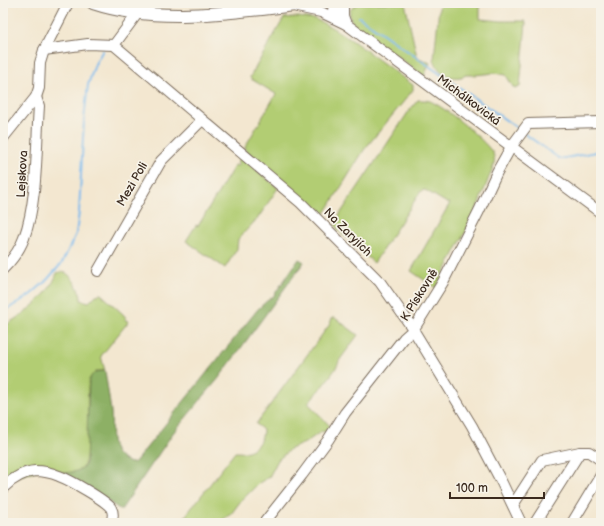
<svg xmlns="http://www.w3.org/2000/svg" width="604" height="526" font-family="'Balsamiq Sans',sans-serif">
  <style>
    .green { fill: #b2cd73; stroke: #767c48 }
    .forest { fill: #8db065; stroke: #646d42 }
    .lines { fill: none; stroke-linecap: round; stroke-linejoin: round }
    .stream { stroke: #79baee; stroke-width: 2 }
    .minor-casing { stroke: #7b6c5c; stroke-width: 12 }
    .major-casing { stroke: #7b6c5c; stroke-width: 14 }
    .minor { stroke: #fff; stroke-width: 10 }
    .major { stroke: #fff; stroke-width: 12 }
    .labels { text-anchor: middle; stroke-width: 3.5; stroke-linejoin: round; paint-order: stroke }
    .street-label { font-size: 12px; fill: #3b2a1e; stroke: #f7f3e8 }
  </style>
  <rect width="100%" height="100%" fill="#f7f3e8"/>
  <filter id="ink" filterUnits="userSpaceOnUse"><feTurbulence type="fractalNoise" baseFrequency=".025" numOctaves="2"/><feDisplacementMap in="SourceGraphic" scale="8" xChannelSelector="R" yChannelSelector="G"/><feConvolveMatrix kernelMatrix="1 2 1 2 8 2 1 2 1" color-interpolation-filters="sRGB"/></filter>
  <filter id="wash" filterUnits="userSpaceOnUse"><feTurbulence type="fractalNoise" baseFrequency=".012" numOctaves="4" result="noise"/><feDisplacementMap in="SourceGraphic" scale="16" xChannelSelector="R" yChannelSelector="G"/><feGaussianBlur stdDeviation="0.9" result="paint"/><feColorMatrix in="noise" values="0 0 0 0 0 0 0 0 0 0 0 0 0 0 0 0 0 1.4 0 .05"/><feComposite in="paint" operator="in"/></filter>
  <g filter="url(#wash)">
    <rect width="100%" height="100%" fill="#f3e7d0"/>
    <g class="green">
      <path d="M360,3H405L417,57L430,63L424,76L354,25C347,14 348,8 360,3Z"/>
      <path d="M442,3H480V19L502,21H525L526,23L520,87L516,88L513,87L506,75L494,73L475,75H466C453,82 437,73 434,59L439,8Z"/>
      <path d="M298,17L315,19L331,27L353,41L413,85V90L364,150L322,218L246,153L245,147L276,94L251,79L250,77L284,18Z"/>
      <path d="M418,100C423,100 426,100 430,101C446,108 478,135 489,148C494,153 495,158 494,165L473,218L436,288L411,271L450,203H447L425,190L421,191L374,263L338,230L335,225L340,214L409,111Z"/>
      <path d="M241,157L278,188L258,218L238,239L237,249L225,268L186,241L196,225L198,226L235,165L238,166L239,164L237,162Z"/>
      <path d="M60,272C62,272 64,272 66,273C72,276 82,293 81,300L89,302L96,295L101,294L123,314L126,318L125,320L129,321L101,356L105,371H96C94,374 90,378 89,381C85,396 93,464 80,470C63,477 56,468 44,469C31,471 19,478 6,479L3,481V327C23,314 49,297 57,273Z"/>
      <path d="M332,318H335L358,335L339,361C337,371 315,394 308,403L330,426L325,432L322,431L305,443L290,449L278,460L269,477L259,483L240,502L231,514L218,523H180L235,452C239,452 244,453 248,451C257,449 263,438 263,430L256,424L330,324Z"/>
    </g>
    <path class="forest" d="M299,259L304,262L219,378L173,433L121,510L64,473C72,472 82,472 86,463L89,380C93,372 96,371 105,371C107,384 109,397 111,411C113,427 107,451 124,460C128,462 131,464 135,462L258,309L269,299L270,297L272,298Z"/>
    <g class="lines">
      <g class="stream">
        <path d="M359,17L520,130"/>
        <path d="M525,134L560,159L601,151"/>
        <path d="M3,312L30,295L45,282L62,263L76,234L79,212L84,120L88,85L95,64L103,50"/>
        <path d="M390,522V523"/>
      </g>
    </g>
  </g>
  <g filter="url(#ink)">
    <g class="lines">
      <defs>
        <g id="minor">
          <path d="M334,3L333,11L334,18"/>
          <path d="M343,3V16L346,24"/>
          <path d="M297,7L321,12L346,24L601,213"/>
          <path d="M137,14L114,45L301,203L380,282L411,326L472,426L502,483L521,523"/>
          <path d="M44,50L88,44L114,45"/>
          <path d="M3,138L36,97L39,88L40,63L44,50L68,3"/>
          <path d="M3,269C11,261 20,249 24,238C38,200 36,147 39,106L36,97"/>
          <path d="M98,271L161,161L202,120"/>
          <path d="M3,488C12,479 23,472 35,471C42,471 52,473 59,476C70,480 105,500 111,508C114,513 113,518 111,523"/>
          <path d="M513,505L542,460L580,452H589L601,460"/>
          <path d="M264,523L302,475L328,440L345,413L404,338L413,330L420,319L443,282L479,211L497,172L511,147L528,124L601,122"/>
          <path d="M535,523L580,452"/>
          <path d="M572,523L601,475"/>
        </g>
        <path id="major" d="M93,3C162,26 243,10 314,3"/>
      </defs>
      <use href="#minor" class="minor-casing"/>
      <use href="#major" class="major-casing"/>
      <use href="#minor" class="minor"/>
      <use href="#major" class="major"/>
    </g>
  </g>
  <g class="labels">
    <g class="street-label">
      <text transform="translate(469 100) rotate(37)" y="4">Michálkovická</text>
      <text transform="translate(22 174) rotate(-87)" y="4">Lejskova</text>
      <text transform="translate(132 184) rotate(-60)" y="4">Mezi Poli</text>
      <text transform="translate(348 232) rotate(45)" y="4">Na Zaryjích</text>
      <text transform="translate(419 295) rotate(-58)" y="4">K Pískovně</text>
    </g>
  </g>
  <rect width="604" height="526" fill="none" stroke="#f7f3e8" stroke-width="16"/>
  <path d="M450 492v6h94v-6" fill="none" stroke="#3b2a1e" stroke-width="2"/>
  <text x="456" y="492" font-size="12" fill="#3b2a1e" stroke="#f7f3e8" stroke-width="3" paint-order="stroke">100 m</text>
</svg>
